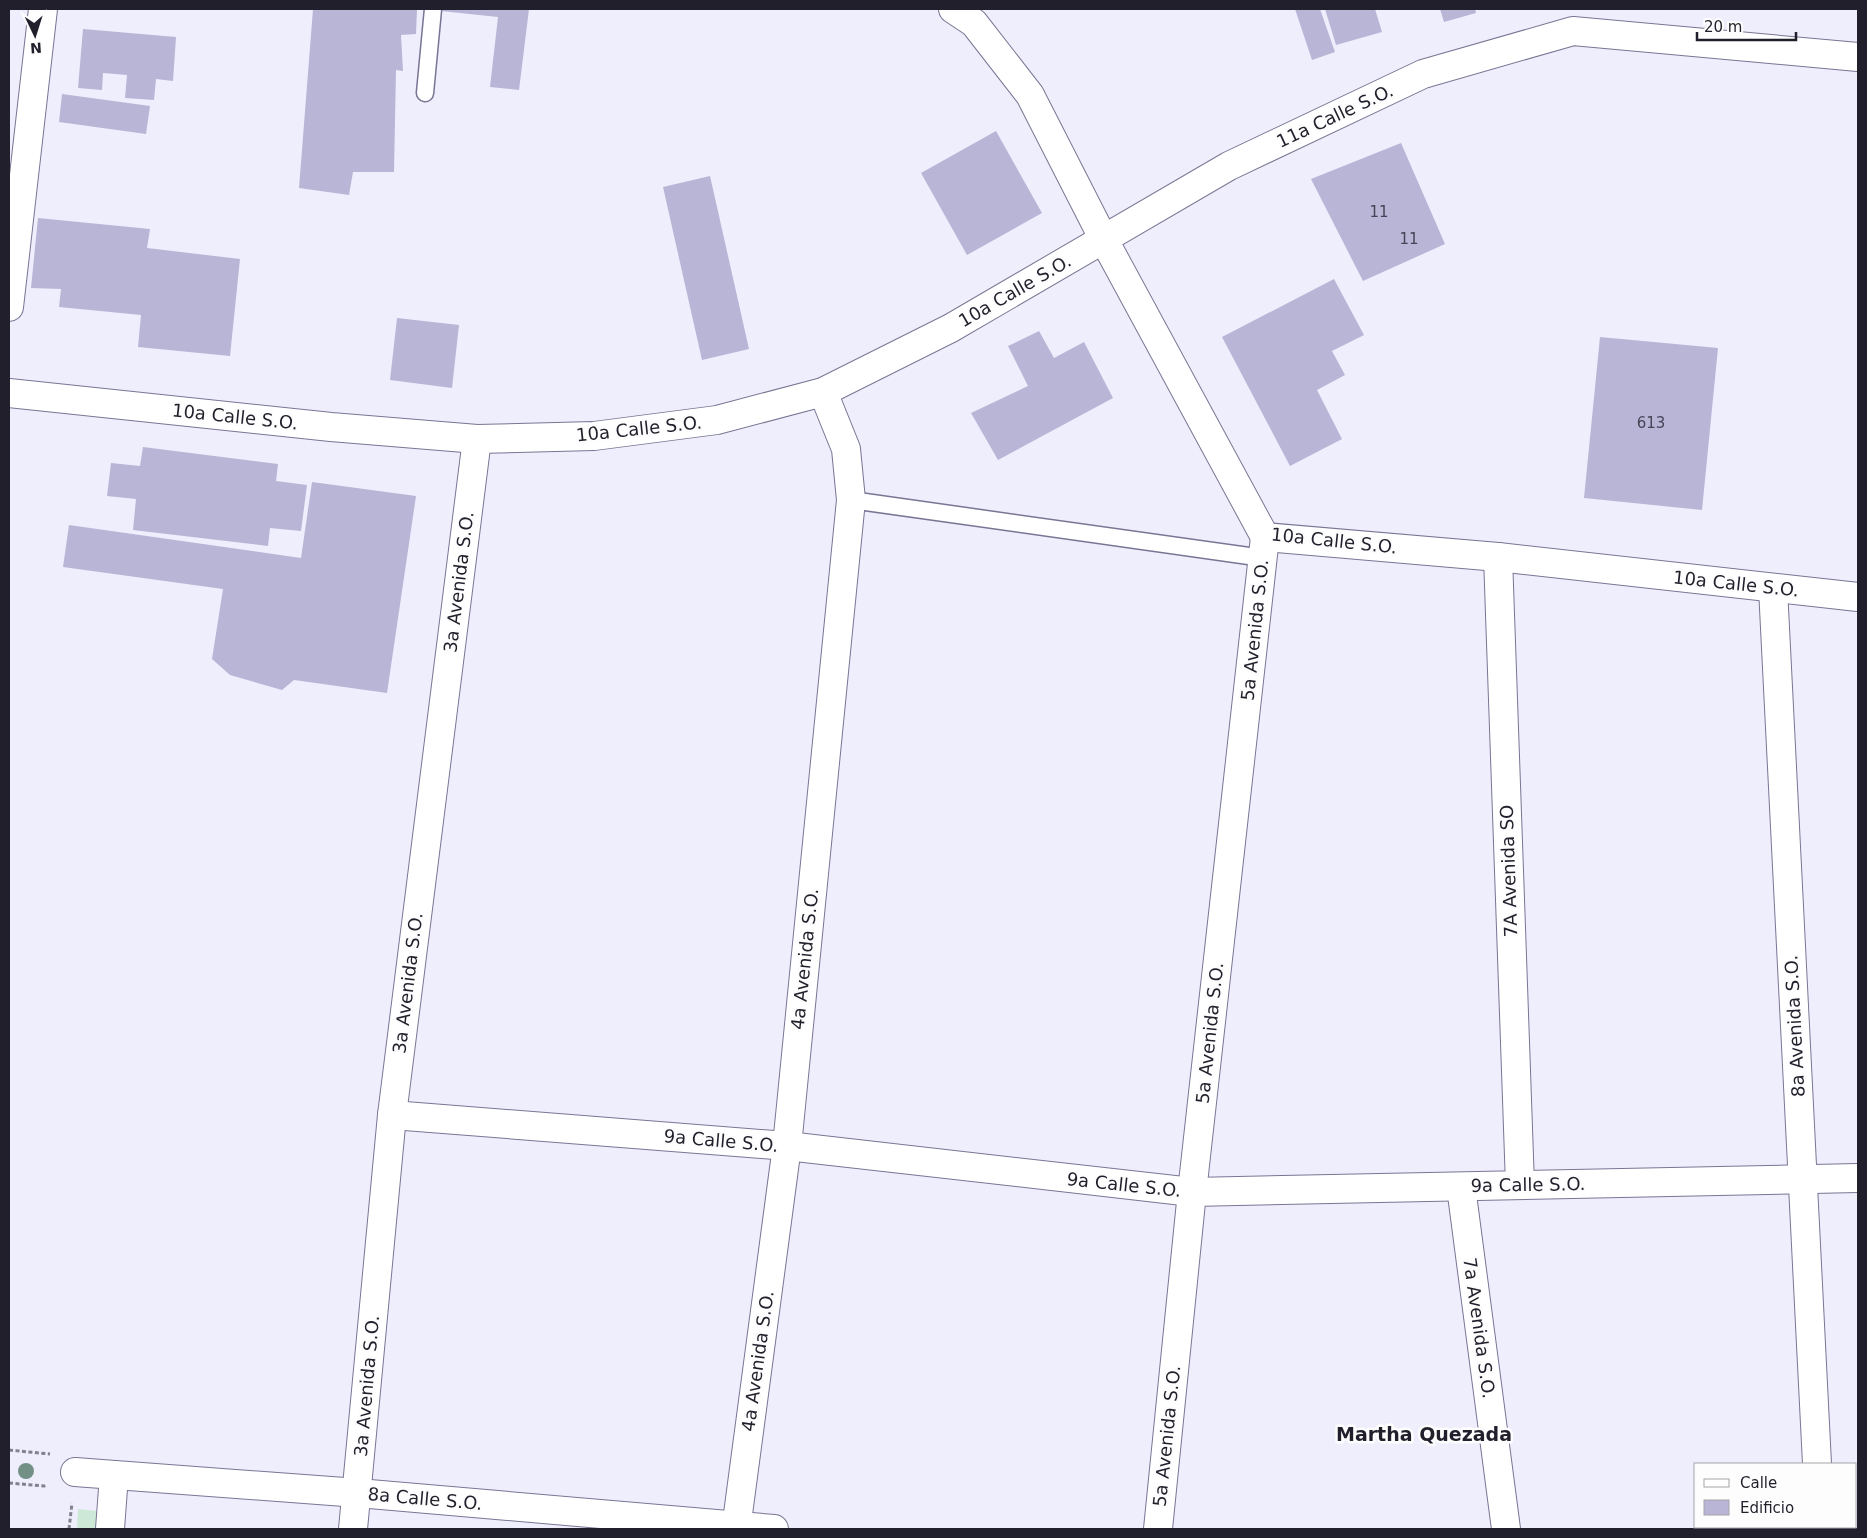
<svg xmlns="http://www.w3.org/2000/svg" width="1867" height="1538" font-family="'DejaVu Sans',sans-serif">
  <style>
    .green { fill: #cde8d6 }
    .building { fill: #b9b5d7 }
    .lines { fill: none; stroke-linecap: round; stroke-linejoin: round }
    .service-casing { stroke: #797594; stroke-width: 19 }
    .minor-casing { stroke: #797594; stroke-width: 30 }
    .tertiary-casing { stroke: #797594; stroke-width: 30 }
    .path { stroke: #82818e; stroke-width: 3; stroke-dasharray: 4 2.5; stroke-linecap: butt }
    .service { stroke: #fff; stroke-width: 16 }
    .minor { stroke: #fff; stroke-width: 28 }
    .tertiary { stroke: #fff; stroke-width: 28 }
    .tree { fill: #739087 }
    .labels { text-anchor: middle; stroke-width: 5; stroke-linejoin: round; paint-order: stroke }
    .number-label { font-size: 15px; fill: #464456 }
    .street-label { font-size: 18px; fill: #201f2b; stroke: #fdfdfd }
    .neighbourhood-label { font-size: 19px; font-weight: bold; fill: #201f2b; stroke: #fdfdfd }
  </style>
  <rect width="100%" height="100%" fill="#efeefc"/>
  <path class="green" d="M78,1509L106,1512L105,1529H77Z"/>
  <g class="building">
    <path d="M313,9H417L416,34L401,35L403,71L396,70L394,172H353L349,195L299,188Z"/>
    <path d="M441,9H529L519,90L490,87L498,17L441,11Z"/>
    <path d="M1295,9H1320L1335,52L1312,60Z"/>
    <path d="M1325,9H1375L1382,32L1336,45Z"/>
    <path d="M1440,9H1475L1476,13L1444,22Z"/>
    <path d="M83,29L176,37L173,81L156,79L154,100L125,98L127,75L103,73L102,90L78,88Z"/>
    <path d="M62,94L150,106L146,134L59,122Z"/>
    <path d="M996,131L1042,213L967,255L921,173Z"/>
    <path d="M1401,143L1445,244L1363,281L1311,179Z"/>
    <path d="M710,176L749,349L702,360L663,187Z"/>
    <path d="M38,218L150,229L147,248L240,259L230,356L138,347L141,315L59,307L61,289L31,288Z"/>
    <path d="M1334,279L1364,335L1332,351L1345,375L1317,390L1342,439L1290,466L1222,337Z"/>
    <path d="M397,318L459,325L452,388L390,380Z"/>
    <path d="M1039,331L1054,358L1084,342L1113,398L998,460L971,413L1028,386L1008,346Z"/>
    <path d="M1600,337L1718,348L1702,510L1584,498Z"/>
    <path d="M143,447L278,464L276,481L307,485L301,531L270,528L268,546L133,530L136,499L107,496L111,463L140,466Z"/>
    <path d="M312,482L416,496L387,693L294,680L282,690L230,675L212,659L223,589L63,567L69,525L301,558Z"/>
  </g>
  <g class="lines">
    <defs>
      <g id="service">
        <path d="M425,93L433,9"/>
        <path d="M851,500L1263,558"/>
      </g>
      <g id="minor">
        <path d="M953,9L974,23L1030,95L1104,240L1265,537"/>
        <path d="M9,307L43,9"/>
        <path d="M1265,537L1498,557L1858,597"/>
        <path d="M1498,557L1520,1185"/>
        <path d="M1773,588L1817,1464"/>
        <path d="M392,1115L787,1146L1192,1192L1858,1178"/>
        <path d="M1461,1187L1506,1529"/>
        <path d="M75,1472L358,1493L774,1529"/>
        <path d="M1820,1527V1529"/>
        <path d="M110,1529L114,1475"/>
        <path d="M353,1529L392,1115L477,439"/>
        <path d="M736,1529L787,1146L851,500L846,449L823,392"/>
        <path d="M1158,1529L1192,1192L1265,537"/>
      </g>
      <path id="tertiary" d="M9,393L331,427L477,439L594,436L717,420L823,392L951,328L1229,166L1423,74L1573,31L1858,57"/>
    </defs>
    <use href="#service" class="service-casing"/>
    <use href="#minor" class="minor-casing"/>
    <use href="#tertiary" class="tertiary-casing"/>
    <g class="path">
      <path d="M9,1450L50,1454"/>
      <path d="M9,1483L44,1486L47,1485"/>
      <path d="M69,1529L72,1503"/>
    </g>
    <use href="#service" class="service"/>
    <use href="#minor" class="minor"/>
    <use href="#tertiary" class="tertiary"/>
  </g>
  <circle class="tree" cx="26" cy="1471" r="8"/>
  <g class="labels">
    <g class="number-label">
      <text x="1379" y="217">11</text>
      <text x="1409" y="244">11</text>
      <text x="1651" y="428">613</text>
    </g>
    <g class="street-label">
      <text transform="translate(1335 116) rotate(-25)" y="6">11a Calle S.O.</text>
      <text transform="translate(1015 291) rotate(-30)" y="6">10a Calle S.O.</text>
      <text transform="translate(235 417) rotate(6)" y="6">10a Calle S.O.</text>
      <text transform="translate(639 429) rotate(-6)" y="6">10a Calle S.O.</text>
      <text transform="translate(1334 541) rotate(6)" y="6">10a Calle S.O.</text>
      <text transform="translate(459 582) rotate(-83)" y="6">3a Avenida S.O.</text>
      <text transform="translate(1736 584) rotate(6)" y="6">10a Calle S.O.</text>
      <text transform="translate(1255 630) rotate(-84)" y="6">5a Avenida S.O.</text>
      <text transform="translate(1509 871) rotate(-92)" y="6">7A Avenida SO</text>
      <text transform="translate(805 959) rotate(-84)" y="6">4a Avenida S.O.</text>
      <text transform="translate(408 983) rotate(-83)" y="6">3a Avenida S.O.</text>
      <text transform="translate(1795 1026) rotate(-93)" y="6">8a Avenida S.O.</text>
      <text transform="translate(1210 1033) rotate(-84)" y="6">5a Avenida S.O.</text>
      <text transform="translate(721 1141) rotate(5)" y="6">9a Calle S.O.</text>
      <text transform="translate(1124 1185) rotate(6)" y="6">9a Calle S.O.</text>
      <text transform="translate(1528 1185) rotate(-1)" y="6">9a Calle S.O.</text>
      <text transform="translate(1479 1328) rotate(82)" y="6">7a Avenida S.O.</text>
      <text transform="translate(758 1361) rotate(-82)" y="6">4a Avenida S.O.</text>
      <text transform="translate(367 1386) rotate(-85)" y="6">3a Avenida S.O.</text>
      <text transform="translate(1167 1436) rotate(-84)" y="6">5a Avenida S.O.</text>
      <text transform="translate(425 1499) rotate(5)" y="6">8a Calle S.O.</text>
    </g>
    <g class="neighbourhood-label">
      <text x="1424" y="1441">Martha Quezada</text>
    </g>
  </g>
  <rect width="1867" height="1538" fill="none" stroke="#201f2b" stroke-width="20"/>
  <rect x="1694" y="1463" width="162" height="65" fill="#fdfdfd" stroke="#a5a4a9"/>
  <rect x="1704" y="1479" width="25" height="8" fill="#ffffff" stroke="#a5a4a9"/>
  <text x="1740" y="1488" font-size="15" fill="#201f2b">Calle</text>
  <rect x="1704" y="1500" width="25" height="15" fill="#b9b5d7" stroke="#a5a4a9"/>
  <text x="1740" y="1513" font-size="15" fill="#201f2b">Edificio</text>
  <g transform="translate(35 35) rotate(176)" stroke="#fdfdfd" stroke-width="4" paint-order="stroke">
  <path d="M0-4L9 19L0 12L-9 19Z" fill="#201f2b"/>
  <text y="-8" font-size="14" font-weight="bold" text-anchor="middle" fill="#201f2b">N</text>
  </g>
  <path d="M1697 32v8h99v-8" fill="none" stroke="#201f2b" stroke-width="2.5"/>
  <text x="1704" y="32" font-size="15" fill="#201f2b" stroke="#fdfdfd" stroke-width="4" paint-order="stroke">20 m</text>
</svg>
